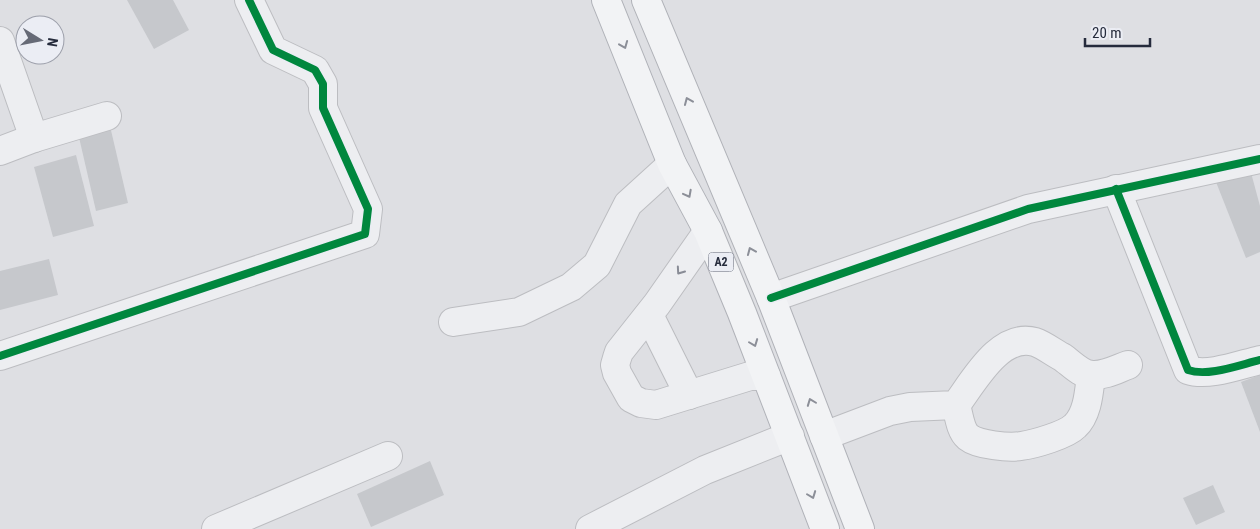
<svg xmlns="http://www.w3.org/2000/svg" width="1260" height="529" font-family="'Roboto Condensed',sans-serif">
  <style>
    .building { fill: #c6c8cc }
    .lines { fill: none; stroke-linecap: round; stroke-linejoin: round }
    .minor-casing { stroke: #bcbdc1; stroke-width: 30 }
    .highway-casing { stroke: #b0b2b8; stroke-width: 30 }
    .minor { stroke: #edeef1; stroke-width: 28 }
    .highway { stroke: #f2f3f5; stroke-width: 28 }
    .cycleway-casing { stroke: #ebedf4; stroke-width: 11 }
    .cycleway { stroke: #00873e; stroke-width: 8 }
    .oneway { stroke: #8c8f98 }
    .oneway2 { stroke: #898c96 }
    .labels { text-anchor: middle; stroke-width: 4; stroke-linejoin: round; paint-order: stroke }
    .shield { fill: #ebedf4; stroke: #606573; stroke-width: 1 }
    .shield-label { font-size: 12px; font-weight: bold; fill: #252b3c }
  </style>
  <rect width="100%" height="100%" fill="#dedfe3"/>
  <g class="building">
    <path d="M127,0H173L189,30L154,49Z"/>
    <path d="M110,126L128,203L96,211L78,133Z"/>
    <path d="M76,155L94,226L53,237L34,167Z"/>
    <path d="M1250,169L1260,206V252L1246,258L1216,182Z"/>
    <path d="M49,259L58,295L0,310V271Z"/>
    <path d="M1260,375V432L1241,382Z"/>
    <path d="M430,461L444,495L371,527L357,494Z"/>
    <path d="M1213,485L1225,512L1196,525L1183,498Z"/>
  </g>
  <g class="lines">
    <defs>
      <g id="minor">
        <path d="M0,41L34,138"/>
        <path d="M0,151L34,138L107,116"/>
        <path d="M1116,189L1188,370C1208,377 1239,365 1260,360"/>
        <path d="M708,231L657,304L619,352L617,358L615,365L617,373L631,398L641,403L656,405L750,376H766"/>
        <path d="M771,298L1028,209L1260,159"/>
        <path d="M649,315L689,395"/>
        <path d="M453,322L519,312L571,287L597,265L628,204L672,164"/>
        <path d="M0,356L365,234L368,209L323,108V84L315,70L273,50L249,0"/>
        <path d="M956,405C959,415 960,430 968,437C978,445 1009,448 1021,446C1035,444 1066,435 1075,426C1088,414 1089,391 1091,375"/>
        <path d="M824,436L890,411L910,407L956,405C974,381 1000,332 1035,342C1044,345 1054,353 1062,357C1071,363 1080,374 1092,375C1104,376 1117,369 1128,365"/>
        <path d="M216,529L388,456"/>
        <path d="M590,529L705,470L790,436"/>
      </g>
      <g id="highway">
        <path d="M606,0L672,164L708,231L742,313L825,529"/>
        <path d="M646,0L771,298L860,529"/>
      </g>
    </defs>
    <use href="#minor" class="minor-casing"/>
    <use href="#highway" class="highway-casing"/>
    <use href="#minor" class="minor"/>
    <use href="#highway" class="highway"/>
    <defs>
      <g id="cycleway">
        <path d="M1116,189L1188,370C1208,377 1239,365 1260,360"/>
        <path d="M771,298L1028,209L1260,159"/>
        <path d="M0,356L365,234L368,209L323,108V84L315,70L273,50L249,0"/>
      </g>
    </defs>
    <use href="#cycleway" class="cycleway-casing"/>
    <use href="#cycleway" class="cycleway"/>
  </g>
  <defs><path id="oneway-chevron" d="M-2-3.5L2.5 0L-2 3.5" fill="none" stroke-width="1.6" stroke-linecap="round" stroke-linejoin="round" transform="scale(1.25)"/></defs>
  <g class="oneway">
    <use href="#oneway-chevron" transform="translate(624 45) rotate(68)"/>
    <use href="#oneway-chevron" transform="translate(688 101) rotate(-113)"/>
    <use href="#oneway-chevron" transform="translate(688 194) rotate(62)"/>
    <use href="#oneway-chevron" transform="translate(751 251) rotate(-113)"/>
    <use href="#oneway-chevron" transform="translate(754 343) rotate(69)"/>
    <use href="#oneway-chevron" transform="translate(811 402) rotate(-111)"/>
    <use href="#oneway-chevron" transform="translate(812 495) rotate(69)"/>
  </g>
  <use class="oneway2" href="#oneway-chevron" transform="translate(680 271) rotate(125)"/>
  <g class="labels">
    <rect class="shield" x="708.5" y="252.5" width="25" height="19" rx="4"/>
    <g class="shield-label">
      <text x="721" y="266">A2</text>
    </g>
  </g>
  <g transform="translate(40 40) rotate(100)"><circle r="24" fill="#ebedf4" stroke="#9c9faa"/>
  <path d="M0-4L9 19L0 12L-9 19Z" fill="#666a76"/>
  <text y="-8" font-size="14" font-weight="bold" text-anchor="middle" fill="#252b3c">N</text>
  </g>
  <path d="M1085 38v8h65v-8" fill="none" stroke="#252b3c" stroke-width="2.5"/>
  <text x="1092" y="38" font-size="15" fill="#252b3c" stroke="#ebedf4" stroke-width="4" paint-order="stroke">20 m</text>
</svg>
